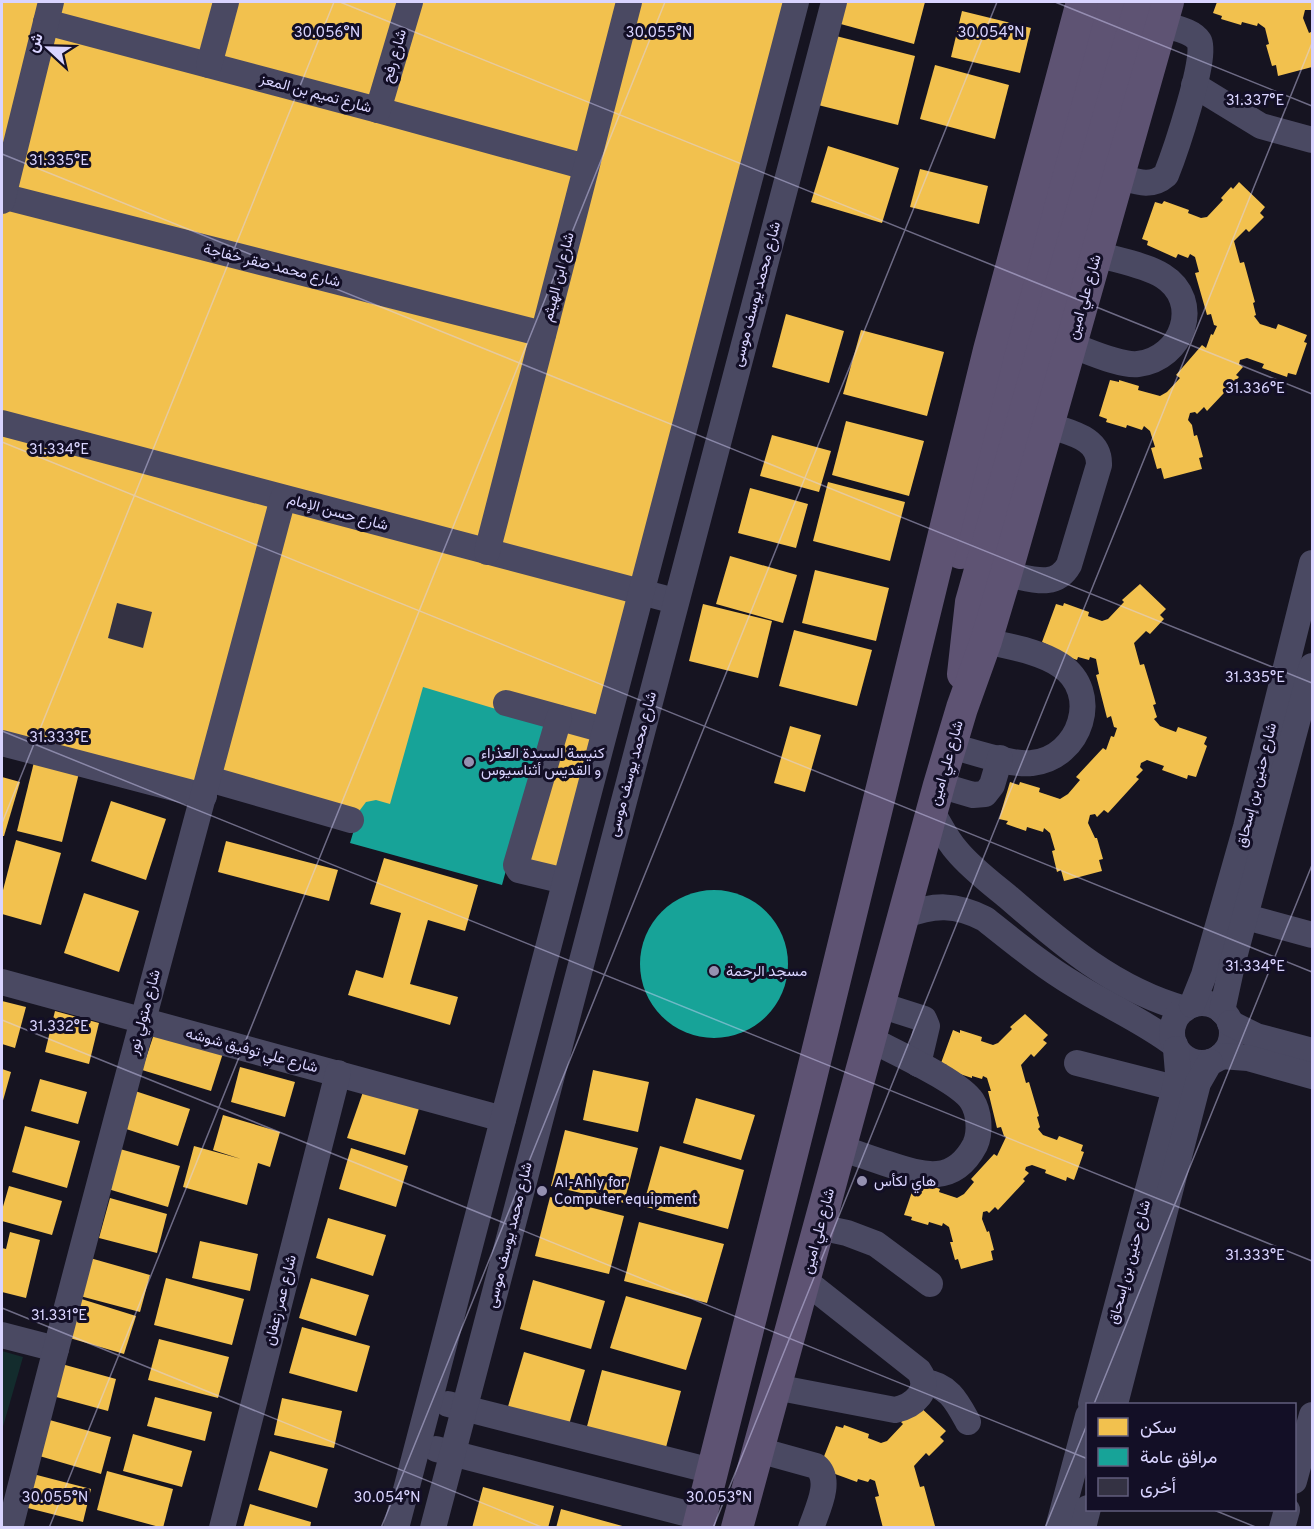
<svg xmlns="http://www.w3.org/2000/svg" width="1314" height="1529" font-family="Overpass,Vazirmatn,sans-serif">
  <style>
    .green { fill: #132c2d }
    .homes { fill: #f2c14e }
    .public { fill: #17a398 }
    .building { fill: #343243 }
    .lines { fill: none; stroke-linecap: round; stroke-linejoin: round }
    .minor { stroke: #4a4962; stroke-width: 26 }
    .major { stroke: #5e5373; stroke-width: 32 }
    .ticks { fill: none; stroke: #d9d4ff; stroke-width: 1.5; stroke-opacity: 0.45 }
    .poi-dot { fill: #9591b1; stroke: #130f26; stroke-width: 2 }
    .labels { text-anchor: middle; stroke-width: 6; stroke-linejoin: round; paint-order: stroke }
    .street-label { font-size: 15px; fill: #d9d4ff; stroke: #130f26 }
    .poi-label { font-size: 15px; fill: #d9d4ff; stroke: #130f26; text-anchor: start }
    .ticks-label { font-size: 15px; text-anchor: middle; fill: #d9d4ff; stroke: #130f26; stroke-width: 6; stroke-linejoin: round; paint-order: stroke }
  </style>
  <rect width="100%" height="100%" fill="#161421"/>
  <path class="green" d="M2,1351L23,1357L2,1430Z"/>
  <g class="homes">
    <path d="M2,2H796L565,881L2,738Z"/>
    <path d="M843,2H925L914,44L837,23Z"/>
    <path d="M1217,2H1312V10H1305L1303,18L1309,33L1311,32L1312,36V67L1278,76L1276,65L1272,66L1266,45L1269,44L1265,28L1258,23L1257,26L1242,22L1241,25L1221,19L1222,16L1213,13Z"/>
    <path d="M962,11L1031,28L1020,73L951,57Z"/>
    <path d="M836,36L915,56L898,125L818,105Z"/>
    <path d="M935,65L1009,85L995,139L920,119Z"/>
    <path d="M828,146L899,168L882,223L811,202Z"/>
    <path d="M920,169L988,186L979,224L910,207Z"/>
    <path d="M1239,182L1265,207L1260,213L1264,217L1249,232L1246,229L1234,241L1240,263L1244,262L1255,302L1253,303L1256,315L1254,316L1260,324L1276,329L1278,324L1307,335L1304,342L1307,343L1296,375L1288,373L1287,377L1262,368L1264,364L1247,358L1240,360L1239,364L1243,367L1236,375L1239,377L1207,411L1204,407L1197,414L1195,412L1190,413L1188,420L1192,425L1194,436L1197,435L1203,457L1199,458L1202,469L1164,479L1161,468L1157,469L1151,448L1155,447L1150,431L1144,426L1142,430L1127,425L1126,428L1106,422L1107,419L1099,416L1110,380L1119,382V380L1139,386L1138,390L1160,396L1167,392L1180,378L1176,375L1202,345L1206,348L1211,334L1213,335L1217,326L1214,325L1211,314L1207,315L1195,273L1199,272L1195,257L1190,254L1188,258L1178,254L1176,258L1147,245L1148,241L1142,239L1155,202L1162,204L1164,201L1189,210L1188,213L1201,218L1207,217L1223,200L1221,198L1231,187L1233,189Z"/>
    <path d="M786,314L844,331L829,383L772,367Z"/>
    <path d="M861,330L944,352L927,416L843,394Z"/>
    <path d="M846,421L924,441L909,496L832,475Z"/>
    <path d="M772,435L831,451L819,492L760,476Z"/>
    <path d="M828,482L905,502L890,561L813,541Z"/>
    <path d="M750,488L808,504L796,548L738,533Z"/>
    <path d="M730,556L797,575L783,623L716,604Z"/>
    <path d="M815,570L889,588L876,641L802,623Z"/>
    <path d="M1140,584L1166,609L1160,615L1164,619L1150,634L1146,631L1134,643L1140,665L1144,664L1156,704L1153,705L1157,717L1154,719L1160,726L1176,732L1178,727L1207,737L1204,744L1207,746L1196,777L1188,775L1187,779L1162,770L1164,766L1147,760L1141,763L1140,767L1143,770L1136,777L1139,779L1108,813L1104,810L1097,817L1095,814L1090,815L1088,823L1095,838H1097L1103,859L1099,860L1102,871L1064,881L1061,870L1057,872L1052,851L1055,850L1050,833L1044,828L1043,832L1027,827L1026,831L1006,824L1008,821L999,819L1010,782L1019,785L1020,782L1040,788L1039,792L1060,799L1068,794L1080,780L1076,777L1103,748L1106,750L1111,736L1114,737L1117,728L1114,727L1111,716L1107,718L1096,675L1099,674L1096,659L1090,657L1089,660L1078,657L1077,660L1047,649L1048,645L1042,642L1056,604L1063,606L1064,603L1089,612L1088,616L1102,621L1108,619L1124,602L1122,600Z"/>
    <path d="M703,604L772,621L758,678L689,661Z"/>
    <path d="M794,630L872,650L857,706L779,686Z"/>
    <path d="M790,726L821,735L805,792L774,783Z"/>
    <path d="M35,758L80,769L62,842L17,831Z"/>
    <path d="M2,777L20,782L4,836H2Z"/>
    <path d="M111,801L166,819L146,880L91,861Z"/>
    <path d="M16,840L61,853L41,925L2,914V894Z"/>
    <path d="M226,841L338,870L329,901L218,872Z"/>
    <path d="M384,858L478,885L465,931L428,920L410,984L458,997L450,1025L348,995L356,970L383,978L401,913L370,904Z"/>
    <path d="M84,893L139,911L119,972L64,953Z"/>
    <path d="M2,1001L26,1007L15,1048L2,1044Z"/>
    <path d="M55,1011L99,1023L89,1064L45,1052Z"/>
    <path d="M1025,1014L1048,1035L1043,1040L1047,1043L1034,1057L1031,1054L1021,1065L1026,1083L1029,1082L1039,1116L1037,1117L1040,1127L1038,1129L1043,1135L1057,1140L1059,1136L1083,1145L1081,1151L1084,1152L1074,1180L1067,1177L1066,1181L1045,1173L1046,1170L1032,1165L1026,1167L1025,1170L1029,1173L1023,1179L1025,1181L998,1210L995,1207L989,1213L987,1211L983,1212L982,1219L987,1232L989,1231L994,1250L991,1251L993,1260L961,1269L958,1259L955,1260L950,1242H953L949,1227L943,1223L942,1226L929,1222L928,1225L911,1220L912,1217L904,1215L915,1183H923L940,1189L939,1192L957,1198L964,1194L974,1182L971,1179L994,1154L997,1156L1006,1137L1004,1136L1001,1127L997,1128L988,1091H991L987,1078L983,1076L982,1079L972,1076V1078L945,1069L947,1065L941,1063L953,1030L960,1033V1030L982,1037L981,1041L993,1045L998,1043L1012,1029L1010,1027Z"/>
    <path d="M166,1031L224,1050L211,1091L142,1070L153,1037Z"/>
    <path d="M240,1067L295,1082L285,1117L231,1102Z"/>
    <path d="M2,1069L11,1072L2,1104Z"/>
    <path d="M593,1070L649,1082L638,1132L583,1120Z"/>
    <path d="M40,1079L87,1092L78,1124L31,1111Z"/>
    <path d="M364,1089L420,1105L405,1155L347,1138Z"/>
    <path d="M132,1090L190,1109L178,1146L120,1127Z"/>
    <path d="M696,1098L755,1115L741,1160L683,1143Z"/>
    <path d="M223,1115L280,1132L270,1167L258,1163L247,1205L183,1187L194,1146L241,1159L213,1150Z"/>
    <path d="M25,1126L80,1141L67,1188L12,1172Z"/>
    <path d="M565,1130L638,1148L624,1203L551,1186Z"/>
    <path d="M660,1146L744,1170L728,1229L643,1206Z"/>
    <path d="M351,1148L408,1166L396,1207L339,1189Z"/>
    <path d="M120,1149L180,1166L168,1207L108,1189Z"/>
    <path d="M9,1186L62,1201L52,1235L2,1221V1210Z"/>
    <path d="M550,1197L624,1216L609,1274L535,1256Z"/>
    <path d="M110,1198L167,1214L157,1253L99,1238Z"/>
    <path d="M328,1218L386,1235L373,1276L316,1258Z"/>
    <path d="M639,1222L724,1244L707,1303L624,1281Z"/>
    <path d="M10,1232L40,1240L26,1298L2,1292V1248L6,1249Z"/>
    <path d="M200,1241L258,1254L250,1291L192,1278Z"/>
    <path d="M90,1258L150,1275L140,1312L80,1296Z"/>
    <path d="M166,1278L244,1299L232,1345L154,1325Z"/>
    <path d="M311,1278L369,1295L356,1336L299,1318Z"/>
    <path d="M533,1280L605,1301L591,1349L520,1329Z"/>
    <path d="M626,1296L702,1318L686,1370L610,1348Z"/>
    <path d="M75,1297L136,1316L124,1354L63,1336Z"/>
    <path d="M302,1327L370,1346L357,1392L289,1373Z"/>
    <path d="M159,1339L229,1357L218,1398L148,1380Z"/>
    <path d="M524,1352L585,1370L568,1428L507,1410Z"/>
    <path d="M58,1363L116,1379L108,1411L49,1395Z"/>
    <path d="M602,1370L681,1391L665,1451L586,1430Z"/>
    <path d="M155,1397L212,1412L205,1441L147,1426Z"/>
    <path d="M282,1398L342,1411L334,1448L274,1435Z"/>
    <path d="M919,1406L946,1431L940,1437L944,1441L929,1456L926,1453L914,1466L920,1487L924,1486L935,1526L883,1528L875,1497L879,1496L875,1481L870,1479L868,1482L858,1479L857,1482L827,1471L821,1464L836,1426L843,1428L844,1425L869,1434L868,1438L881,1443L887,1441L903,1424L901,1422Z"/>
    <path d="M46,1419L111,1437L101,1474L36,1455Z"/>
    <path d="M133,1434L192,1451L182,1487L123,1471Z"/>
    <path d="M270,1451L328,1469L317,1508L258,1490Z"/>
    <path d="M107,1471L173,1489L163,1528L97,1510Z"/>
    <path d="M33,1474L91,1489L83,1522L24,1507Z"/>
    <path d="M483,1487L554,1506L548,1528H472Z"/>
    <path d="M250,1504L311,1522L310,1528H243Z"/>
    <path d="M561,1509L626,1527V1528H556Z"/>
  </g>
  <g class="public">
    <path d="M423,687L546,724L502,885L350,843L360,810L366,802L376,800L390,804Z"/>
    <circle cx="714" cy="964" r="74"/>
  </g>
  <path class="building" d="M117,603L152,612L143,648L108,638Z"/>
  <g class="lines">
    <g class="minor">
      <path d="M46,22L378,110L586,167"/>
      <path d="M209,65L226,2"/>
      <path d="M1194,85L1261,126L1312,140"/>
      <path d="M378,110L410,2"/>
      <path d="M1118,176C1135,181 1150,189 1166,175C1174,155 1208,56 1199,41C1192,30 1173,28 1162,24"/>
      <path d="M2,196L543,334"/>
      <path d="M2,201L51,2"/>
      <path d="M1071,345C1088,351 1120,366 1138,364C1183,359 1203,301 1163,276C1146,265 1116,260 1097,254"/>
      <path d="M2,423L675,601"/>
      <path d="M487,552L629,2"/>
      <path d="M1006,574C1030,578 1055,590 1069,565L1099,465C1100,437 1069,433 1048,425"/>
      <path d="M506,703L604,730"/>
      <path d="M559,718L516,865L519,870L565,881"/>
      <path d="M2,743L204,796"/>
      <path d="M951,746C971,751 1012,766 1032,763C1081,758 1102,692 1060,665C1039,651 1010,647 986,641"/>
      <path d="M209,779L351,820"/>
      <path d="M939,785L973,795L985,794L992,785L1000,758"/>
      <path d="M932,812C940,825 947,840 957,851C971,868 991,883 1008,897C1061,943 1115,990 1185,1009"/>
      <path d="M904,916C934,904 956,904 985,919C1014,942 1043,966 1075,985C1108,1006 1144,1021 1175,1045"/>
      <path d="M1246,917L1312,935"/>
      <path d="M2,982L503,1119"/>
      <circle cx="1202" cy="1033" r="30"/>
      <path d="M880,1005L924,1019L927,1026L918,1064"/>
      <path d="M1192,1005L1204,975L1246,827L1312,563"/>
      <path d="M1222,1011L1232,965L1312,666"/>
      <path d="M1230,1023L1256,1036L1312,1051"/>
      <path d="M1221,1056L1248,1058L1312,1076"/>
      <path d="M1077,1063L1175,1088"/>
      <path d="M840,1148C856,1153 872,1159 888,1164C924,1176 954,1185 975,1145C981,1132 979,1112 972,1101C959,1081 894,1052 870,1039"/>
      <path d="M819,1227L847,1233L876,1244L930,1284"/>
      <path d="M2,1335L56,1349"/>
      <path d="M924,1382C949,1385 957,1402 968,1422"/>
      <path d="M775,1387L895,1410C914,1406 932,1390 919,1371L804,1280"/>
      <path d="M448,1404L712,1471"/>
      <path d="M1091,1404L1175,1088L1178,1073L1176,1049"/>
      <path d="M1115,1404L1198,1083L1210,1062"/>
      <path d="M436,1449L700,1517"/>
      <path d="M758,1450L816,1466C833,1480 817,1510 811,1528"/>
      <path d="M1294,1481L1312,1415"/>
      <path d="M10,1528C97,1183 192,841 283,498"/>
      <path d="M222,1528L338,1073"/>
      <path d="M396,1528L796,2"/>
      <path d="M433,1528L834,2"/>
      <path d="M1058,1528L1088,1416"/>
      <path d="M1083,1528L1088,1508"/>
      <path d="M1282,1528L1287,1510"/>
    </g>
    <g class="major">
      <path d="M961,553L1113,2"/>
      <path d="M963,674L971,602L1141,2"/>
      <path d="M698,1528L806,1098L989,350L1082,2"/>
      <path d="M737,1528L939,785L962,708L986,641L1006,574L1168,2"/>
    </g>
  </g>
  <path class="ticks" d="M340,2L1312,394M1055,2L1312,106M2,154L1312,683M2,442L1312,972M2,731L1312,1261M2,823L334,2M2,1020L1088,1459M2,1308L544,1528M1094,1404L1312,865M1214,1510L1258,1528M49,1528L665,2M381,1528L997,2M713,1528L1312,43M1045,1528L1088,1422"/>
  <g class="poi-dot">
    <circle cx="469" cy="762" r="6"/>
    <circle cx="714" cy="971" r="6"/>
    <circle cx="862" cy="1181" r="6"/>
    <circle cx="542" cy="1191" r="6"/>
  </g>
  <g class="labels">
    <g class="street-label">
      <text transform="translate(394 56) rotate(-74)" y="5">شارع رفح</text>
      <text transform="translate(316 93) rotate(15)" y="5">شارع تميم بن المعز</text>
      <text transform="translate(272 265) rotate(14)" y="5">شارع محمد صقر خفاجة</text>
      <text transform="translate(558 277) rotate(-76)" y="5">شارع ابن الهيثم</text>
      <text transform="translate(756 294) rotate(-75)" y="5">شارع محمد يوسف موسى</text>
      <text transform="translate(1084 297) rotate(-74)" y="5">شارع علي امين</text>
      <text transform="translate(338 512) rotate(15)" y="5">شارع حسن الإمام</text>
      <text transform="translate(946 763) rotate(-74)" y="5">شارع علي امين</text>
      <text transform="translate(632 764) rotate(-75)" y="5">شارع محمد يوسف موسى</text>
      <text transform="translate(1256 785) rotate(-76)" y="5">شارع حنين بن إسحاق</text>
      <text transform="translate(144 1012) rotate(-75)" y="5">شارع متولي نور</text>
      <text transform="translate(252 1050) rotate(15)" y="5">شارع علي توفيق شوشه</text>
      <text transform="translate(818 1231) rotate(-75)" y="5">شارع علي امين</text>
      <text transform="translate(509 1235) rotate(-76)" y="5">شارع محمد يوسف موسى</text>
      <text transform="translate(1129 1262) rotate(-75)" y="5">شارع حنين بن إسحاق</text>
      <text transform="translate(280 1300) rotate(-76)" y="5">شارع عمر زعفان</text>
    </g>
    <g class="poi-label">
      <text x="481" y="758">كنيسة السيدة العذراء<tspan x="481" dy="17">و القديس أثناسيوس</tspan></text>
      <text x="726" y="976">مسجد الرحمة</text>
      <text x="874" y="1186">هاي لكأس</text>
      <text x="554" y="1187">Al-Ahly for<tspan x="554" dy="17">Computer equipment</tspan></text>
    </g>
  </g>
  <g class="ticks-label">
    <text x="327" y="37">30.056°N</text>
    <text x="659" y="37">30.055°N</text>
    <text x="991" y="37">30.054°N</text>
    <text x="1255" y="105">31.337°E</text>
    <text x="59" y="165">31.335°E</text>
    <text x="1255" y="393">31.336°E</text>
    <text x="59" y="454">31.334°E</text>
    <text x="1255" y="682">31.335°E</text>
    <text x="59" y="742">31.333°E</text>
    <text x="1255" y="971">31.334°E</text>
    <text x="59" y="1031">31.332°E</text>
    <text x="1255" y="1260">31.333°E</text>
    <text x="59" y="1320">31.331°E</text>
    <text x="55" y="1502">30.055°N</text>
    <text x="387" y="1502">30.054°N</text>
    <text x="719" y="1502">30.053°N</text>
  </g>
  <rect width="1314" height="1529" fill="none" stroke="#d9d4ff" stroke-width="6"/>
  <rect x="1086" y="1403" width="210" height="108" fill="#130f26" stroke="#625e7d" stroke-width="1.5"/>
  <rect x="1098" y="1418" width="30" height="18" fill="#f2c14e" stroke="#625e7d" stroke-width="1.5"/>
  <text x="1140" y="1433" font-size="18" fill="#d9d4ff">سكن</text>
  <rect x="1098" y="1448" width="30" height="18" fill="#17a398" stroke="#625e7d" stroke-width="1.5"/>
  <text x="1140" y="1463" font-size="18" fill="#d9d4ff">مرافق عامة</text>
  <rect x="1098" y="1478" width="30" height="18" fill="#343243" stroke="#625e7d" stroke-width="1.5"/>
  <text x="1140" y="1493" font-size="18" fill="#d9d4ff">أخرى</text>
  <g transform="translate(48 48) rotate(292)" stroke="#130f26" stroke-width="4.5" paint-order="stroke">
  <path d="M0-4.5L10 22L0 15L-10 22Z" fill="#d9d4ff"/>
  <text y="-9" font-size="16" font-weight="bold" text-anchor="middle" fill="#d9d4ff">ش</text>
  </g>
</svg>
